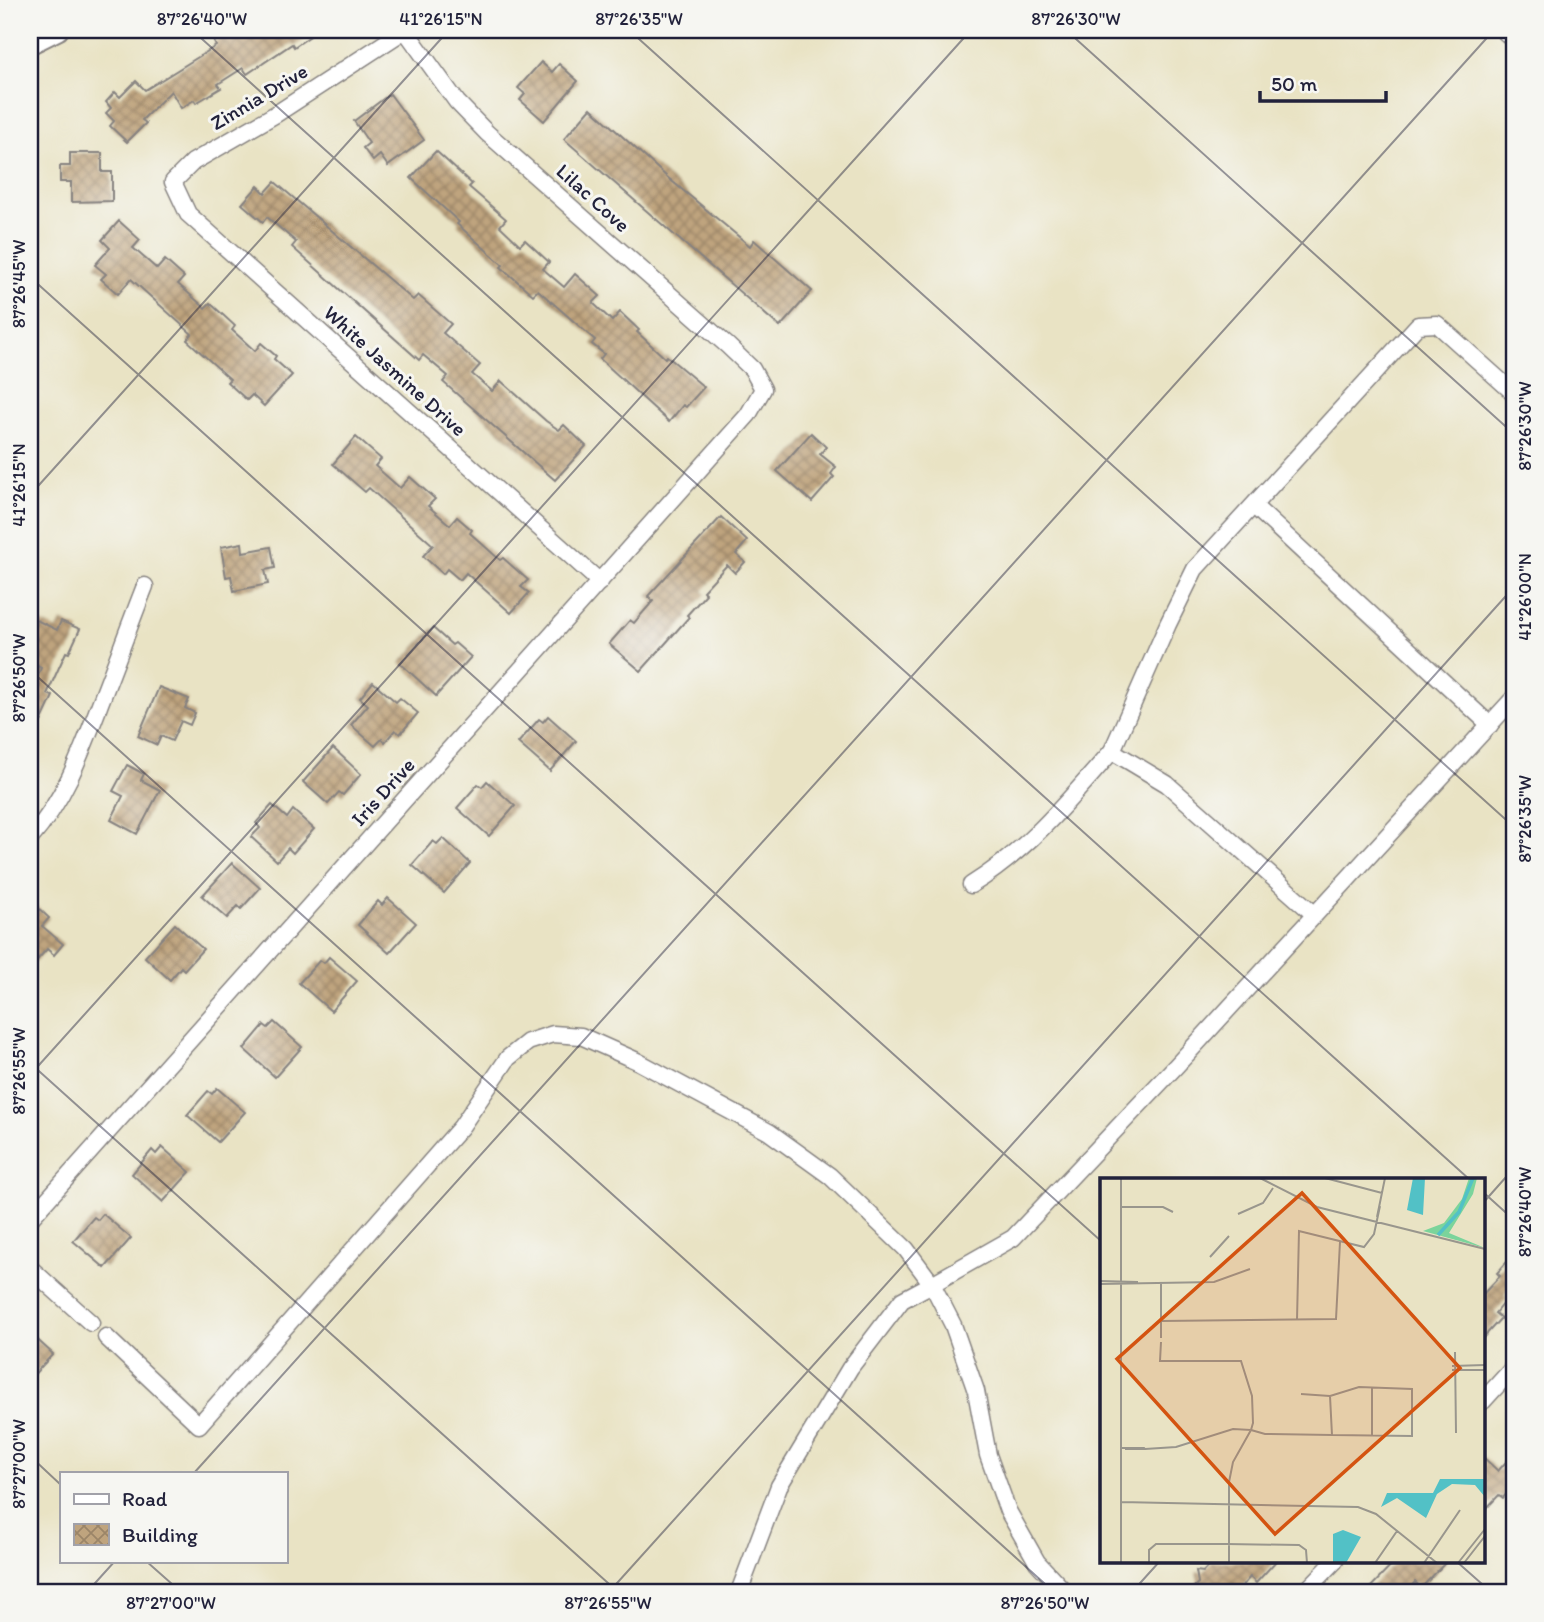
<svg xmlns="http://www.w3.org/2000/svg" width="1544" height="1622" font-family="Itim,sans-serif">
  <style>
    .building { fill: url(#building-cross-hatch) }
    .lines { fill: none; stroke-linecap: round; stroke-linejoin: round }
    .minor-casing { stroke: #868280; stroke-width: 19 }
    .tertiary-casing { stroke: #868280; stroke-width: 23 }
    .minor { stroke: #fff; stroke-width: 16 }
    .tertiary { stroke: #fff; stroke-width: 19 }
    .ticks { fill: none; stroke: #22223b; stroke-width: 2; stroke-opacity: 0.45 }
    .labels { text-anchor: middle; stroke-width: 6; stroke-linejoin: round; paint-order: stroke }
    .street-label { font-size: 21px; fill: #22223b; stroke: #f6f6f2 }
    .inset-river { fill: none; stroke: #52c1c6; stroke-width: 3.5 }
    .inset-road { fill: none; stroke: #99968d; stroke-width: 2 }
    .view { fill: #d45411; fill-opacity: 0.15; stroke: #d45411; stroke-width: 3.5 }
    .inset-edge { fill: none; stroke: #22223b; stroke-width: 3.5 }
    .neatline { fill: none; stroke: #22223b; stroke-width: 2.5 }
    .ticks-label { font-size: 18px; text-anchor: middle; fill: #22223b }
  </style>
  <defs>
    <pattern id="building-cross-hatch" width="8" height="8" patternUnits="userSpaceOnUse" patternTransform="scale(1.75)"><rect width="8" height="8" fill="#bfa47e"/><path d="M0 0l8 8M0 8l8-8" fill="none" stroke="#9b8568"/></pattern>
  </defs>
  <rect width="100%" height="100%" fill="#f6f6f2"/>
  <filter id="ink" filterUnits="userSpaceOnUse"><feTurbulence type="fractalNoise" baseFrequency=".0143" numOctaves="2"/><feDisplacementMap in="SourceGraphic" scale="14" xChannelSelector="R" yChannelSelector="G"/><feConvolveMatrix kernelMatrix="1 2 1 2 8 2 1 2 1" color-interpolation-filters="sRGB"/></filter>
  <filter id="wash" filterUnits="userSpaceOnUse"><feTurbulence type="fractalNoise" baseFrequency=".00686" numOctaves="4" result="noise"/><feDisplacementMap in="SourceGraphic" scale="28" xChannelSelector="R" yChannelSelector="G"/><feGaussianBlur stdDeviation="1.57" result="paint"/><feColorMatrix in="noise" values="0 0 0 0 0 0 0 0 0 0 0 0 0 0 0 0 0 1.4 0 .05"/><feComposite in="paint" operator="in"/></filter>
  <g filter="url(#wash)">
    <rect width="100%" height="100%" fill="#e9e3c4"/>
    <g id="blocks">
      <g class="building">
        <path d="M221,30H319L294,47L292,44L247,74L243,68L218,84L221,88L196,103L194,100L181,108L171,91L142,120L146,123L127,142L110,126L114,121L106,113L111,108L106,102L115,92L120,97L136,81L145,90L216,46L214,42L225,35Z"/>
        <path d="M541,62L552,72L559,64L578,81L544,121L520,100L525,94L518,88Z"/>
        <path d="M390,94L424,140L388,166L380,155L373,161L363,148L369,143L354,121Z"/>
        <path d="M591,108L667,177L750,246L754,240L812,291L780,327L564,139Z"/>
        <path d="M436,151L472,184L469,187L506,219L500,226L520,245L525,240L549,262L543,269L564,287L575,274L600,296L593,303L612,321L620,312L639,330L637,332L665,358L667,356L704,387L686,407L683,405L669,422L600,359L604,354L592,344L595,340L538,290L533,295L501,267L503,265L457,224L459,222L411,178Z"/>
        <path d="M70,153H102V172H112V201L71,202V182H60V166H70Z"/>
        <path d="M275,182L413,300L418,295L451,324L443,333L480,365L472,374L492,391L501,381L546,421L559,430L564,425L586,446L555,480L443,382L448,376L423,355L419,360L292,247L296,242L267,217L263,222L242,204L258,186L265,193Z"/>
        <path d="M119,221L140,240L133,248L157,269L165,260L184,277L178,284L205,308L210,303L235,326L232,330L255,351L261,343L276,356L274,359L292,375L264,406L252,395L247,400L227,382L230,379L187,340L192,334L131,279L118,294L101,279L106,274L95,265L110,248L102,240Z"/>
        <path d="M811,433L826,447L820,454L836,467L831,474L834,477L812,502L777,471Z"/>
        <path d="M356,437L381,459L375,466L400,488L410,477L435,499L428,506L450,525L457,517L472,530L470,533L500,560L503,558L528,580L521,587L529,593L511,613L466,573L460,580L447,569L443,574L423,556L433,545L369,488L365,492L333,464Z"/>
        <path d="M721,517L747,541L736,554L745,562L735,573L727,565L703,591L706,594L687,615L689,617L641,671L609,644L630,620L634,623L653,601L648,596Z"/>
        <path d="M242,543L243,552L271,547L275,568L265,570L268,584L234,591L231,576L226,577L221,547Z"/>
        <path d="M30,617L57,630L61,621L80,629L69,653L66,652L47,694L53,696L41,722L30,718V693L41,668L30,662V653L36,639L30,636Z"/>
        <path d="M433,628L452,645L455,643L471,657L436,696L400,663Z"/>
        <path d="M373,682L396,702L400,698L418,713L400,734L395,730L385,742L382,739L375,746L351,725L368,705L360,698Z"/>
        <path d="M159,687L189,699L185,708L195,713L190,725L181,721L172,741L161,736L157,745L138,736Z"/>
        <path d="M548,716L576,741L550,771L518,743L539,719L543,722Z"/>
        <path d="M333,748L361,774L343,795L339,792L328,804L303,782Z"/>
        <path d="M127,765L144,774L141,780L160,790L137,834L111,820L123,796L113,791Z"/>
        <path d="M487,781L515,806L489,836L457,808L478,784L482,787Z"/>
        <path d="M272,805L287,818L293,810L314,829L293,853L288,848L277,861L251,837L260,828L256,823Z"/>
        <path d="M443,838L470,863L444,893L412,865L433,841L437,844Z"/>
        <path d="M232,863L260,888L241,909L238,906L227,918L202,896Z"/>
        <path d="M388,898L416,923L389,953L358,925L378,901L382,905Z"/>
        <path d="M30,900L49,918L42,926L63,944L54,955L47,949L30,968Z"/>
        <path d="M175,924L203,949L184,970L181,967L170,980L145,957Z"/>
        <path d="M329,957L357,981L331,1011L299,983L320,960L324,963Z"/>
        <path d="M274,1022L302,1047L275,1077L244,1049L264,1025L268,1028Z"/>
        <path d="M217,1088L245,1112L218,1142L187,1115L208,1091L212,1094Z"/>
        <path d="M162,1147L190,1172L163,1202L132,1174L152,1150L156,1154Z"/>
        <path d="M103,1214L131,1238L105,1268L73,1241L94,1217L98,1220Z"/>
        <path d="M1514,1254V1289L1511,1286L1504,1295L1507,1298L1495,1313L1501,1318L1483,1338V1294L1500,1276L1497,1273Z"/>
        <path d="M30,1333L53,1354L30,1379Z"/>
        <path d="M1514,1453V1485L1503,1498L1499,1495L1483,1512V1457L1498,1471Z"/>
        <path d="M1213,1561H1276L1256,1583L1250,1577L1237,1592H1189L1198,1583L1196,1571L1203,1572Z"/>
        <path d="M1396,1561H1447L1421,1588L1415,1582L1406,1592H1366Z"/>
      </g>
    </g>
  </g>
  <g filter="url(#ink)">
    <use href="#blocks" fill-opacity="0" stroke="#868280" stroke-width="2"/>
    <g class="lines">
      <defs>
        <g id="minor">
          <path d="M405,30L276,114L193,162L173,182L188,214L600,582"/>
          <path d="M1503,30L1514,40"/>
          <path d="M1254,506L1490,725"/>
          <path d="M30,839C65,799 82,751 101,701C116,663 130,624 145,586"/>
          <path d="M971,885C1028,850 1069,800 1112,751"/>
          <path d="M1314,914L1167,784L1112,751L1168,624L1195,569L1418,325L1437,324L1514,393"/>
          <path d="M30,1219L748,415L763,389L752,369L728,346L487,133L457,102L405,30"/>
          <path d="M30,1268L91,1323"/>
          <path d="M106,1337L199,1425L461,1127L508,1058L528,1042L553,1034L581,1036L637,1061L769,1132L830,1176L906,1249L932,1284L902,1300L850,1368L779,1486L739,1592"/>
          <path d="M1483,1401L1514,1367"/>
          <path d="M1065,1592L1037,1562L1008,1511L988,1455L976,1391L953,1325L932,1284L1013,1238L1176,1066L1514,698"/>
          <path d="M1305,1592L1335,1561"/>
        </g>
        <path id="tertiary" d="M30,44L58,30"/>
      </defs>
      <use href="#minor" class="minor-casing"/>
      <use href="#tertiary" class="tertiary-casing"/>
      <use href="#minor" class="minor"/>
      <use href="#tertiary" class="tertiary"/>
    </g>
  </g>
  <path class="ticks" d="M192,30L1469,1179M629,30L1514,827M1066,30L1514,434M1503,30L1514,40M30,277L1101,1241M30,495L449,30M30,670L1054,1592M30,1063L618,1592M30,1075L971,30M1483,1192L1514,1220M1483,1203L1514,1168M30,1456L61,1485M194,1473L1494,30M146,1561L181,1592M1456,1561L1491,1592M87,1592L115,1561M609,1592L1514,587M1132,1592L1160,1561"/>
  <g class="labels">
    <g class="street-label">
      <text transform="translate(259 97) rotate(-31)" y="7">Zinnia Drive</text>
      <text transform="translate(593 198) rotate(42)" y="7">Lilac Cove</text>
      <text transform="translate(395 371) rotate(42)" y="7">White Jasmine Drive</text>
      <text transform="translate(383 792) rotate(-48)" y="7">Iris Drive</text>
    </g>
  </g>
  <g transform="translate(1100 1178)">
    <rect width="385" height="385" fill="#e9e3c4"/>
    <path d="M369,0H377L373,16L349,55L385,70L323,53L344,45L362,21Z" fill="#7bd49b"/>
    <path d="M313,0H325L323,37L307,32ZM340,301H385V319L375,307L352,306L337,316L326,340L297,320L281,329L287,315H333ZM243,352L261,359L246,385H233V356Z" fill="#52c1c6"/>
    <path class="inset-river" d="M338,57L359,34L373,0"/>
    <path class="inset-road" d="M160,0L217,29L385,71M225,0L282,15M21,29H63L73,34M138,36L163,25L173,10M277,39L285,0M110,79L129,58M0,103L38,104M0,106L114,104L150,91M197,142L199,53L264,69L274,56L280,28M61,143L236,141L240,64M61,160V104M355,174L356,255M352,188L385,187M352,192H385M201,216L230,218M272,258V209M21,270H44L45,271H25M45,271L76,269L133,251L151,252L153,245L152,218L141,183H60L61,164M129,304L133,284L151,252L165,256L232,257L230,218L259,209L312,211V258L232,257M21,324L258,329L276,336L337,385M21,385V0M49,385V372L56,366H126L199,367L206,372L207,385M129,385V306M275,385L297,353M324,385L360,332M358,385L385,351M364,385L385,358"/>
    <path class="view" d="M202,15L360,190L175,356L17,181Z"/>
    <rect width="385" height="385" class="inset-edge"/>
  </g>
  <rect width="1544" height="1622" fill="none" stroke="#f6f6f2" stroke-width="77"/>
  <rect x="60" y="1472" width="228" height="91" fill="#f6f6f2" stroke="#a1a1a9" stroke-width="2"/>
  <rect x="74" y="1494" width="35" height="10" fill="#ffffff" stroke="#a1a1a9" stroke-width="2"/>
  <text x="122" y="1506" font-size="21" fill="#22223b">Road</text>
  <rect x="74" y="1524" width="35" height="21" fill="url(#building-cross-hatch)" stroke="#a1a1a9" stroke-width="2"/>
  <text x="122" y="1542" font-size="21" fill="#22223b">Building</text>
  <path d="M1260 91v10h126v-10" fill="none" stroke="#22223b" stroke-width="3.5"/>
  <text x="1271" y="91" font-size="21" fill="#22223b" stroke="#f6f6f2" stroke-width="5" paint-order="stroke">50 m</text>
  <rect x="38" y="38" width="1468" height="1546" class="neatline"/>
  <g class="ticks-label">
    <text x="202" y="25">87°26'40"W</text>
    <text x="441" y="25">41°26'15"N</text>
    <text x="639" y="25">87°26'35"W</text>
    <text x="1076" y="25">87°26'30"W</text>
    <text transform="translate(19 284) rotate(-90)" y="6">87°26'45"W</text>
    <text transform="translate(1525 426) rotate(-90)" y="6">87°26'30"W</text>
    <text transform="translate(19 485) rotate(-90)" y="6">41°26'15"N</text>
    <text transform="translate(1525 597) rotate(-90)" y="6">41°26'00"N</text>
    <text transform="translate(19 678) rotate(-90)" y="6">87°26'50"W</text>
    <text transform="translate(1525 819) rotate(-90)" y="6">87°26'35"W</text>
    <text transform="translate(19 1071) rotate(-90)" y="6">87°26'55"W</text>
    <text transform="translate(1525 1212) rotate(-90)" y="6">87°26'40"W</text>
    <text transform="translate(19 1464) rotate(-90)" y="6">87°27'00"W</text>
    <text x="171" y="1609">87°27'00"W</text>
    <text x="608" y="1609">87°26'55"W</text>
    <text x="1045" y="1609">87°26'50"W</text>
  </g>
</svg>
